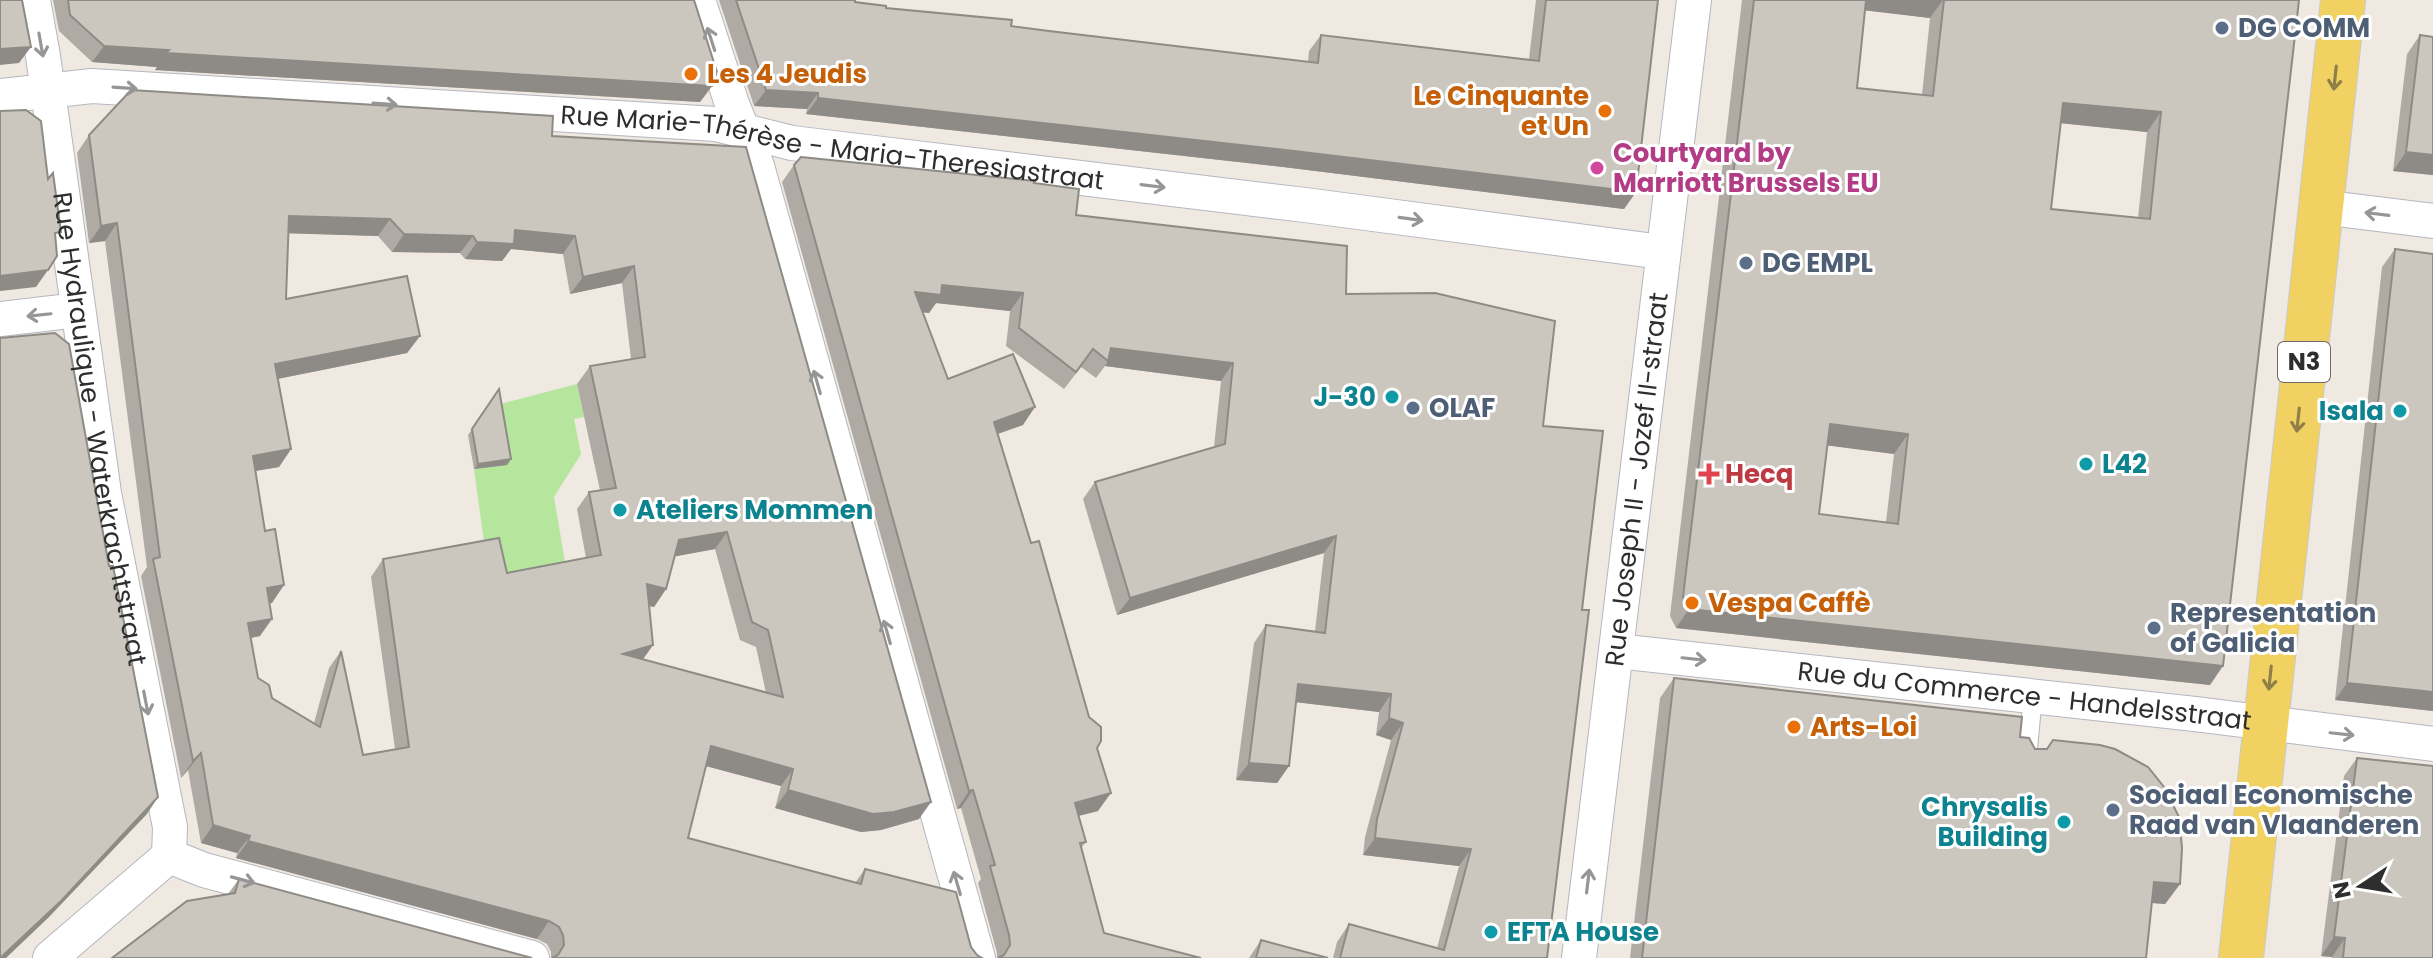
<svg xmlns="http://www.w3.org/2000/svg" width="2433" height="958" font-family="Poppins,sans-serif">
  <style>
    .green { fill: #b6e59e }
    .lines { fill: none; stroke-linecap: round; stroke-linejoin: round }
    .lane-casing { stroke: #b4b7c1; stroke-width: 20 }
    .street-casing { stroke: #b4b7c1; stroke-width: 36 }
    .primary-casing { stroke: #c9c9c9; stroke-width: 46 }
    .lane { stroke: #fff; stroke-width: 18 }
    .street { stroke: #fff; stroke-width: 34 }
    .primary { stroke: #f2d163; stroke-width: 44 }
    .wall { fill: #afaba4; fill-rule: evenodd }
    .shaded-wall { fill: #8e8b86 }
    .building { fill: #cbc7bf; stroke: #8e8b86; stroke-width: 2; fill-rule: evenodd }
    .oneway { stroke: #969696 }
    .oneway2 { stroke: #908048 }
    .service-dot { fill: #5c6f8a; stroke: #fff; stroke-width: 3 }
    .food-dot { fill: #e8710a; stroke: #fff; stroke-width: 3 }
    .hotel-dot { fill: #d1479c; stroke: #fff; stroke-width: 3 }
    .culture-dot { fill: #0f9aa8; stroke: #fff; stroke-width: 3 }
    .health-dot { fill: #e0444e; stroke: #fff; stroke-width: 3 }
    .labels { text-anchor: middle; stroke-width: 6; stroke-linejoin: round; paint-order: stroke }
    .shield { fill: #fff; stroke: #6d6d6d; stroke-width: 2 }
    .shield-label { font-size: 24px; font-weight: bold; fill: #2e2e2e }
    .service-label { font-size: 26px; font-weight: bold; fill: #4e5e75; stroke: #fff; text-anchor: start }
    .food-label { font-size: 26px; font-weight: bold; fill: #c56008; stroke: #fff; text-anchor: start }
    .street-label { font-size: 26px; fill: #2e2e2e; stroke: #fff }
    .hotel-label { font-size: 26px; font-weight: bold; fill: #b23c85; stroke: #fff; text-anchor: start }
    .culture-label { font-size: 26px; font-weight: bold; fill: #0d838f; stroke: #fff; text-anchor: end }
    .health-label { font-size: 26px; font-weight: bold; fill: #be3a42; stroke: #fff; text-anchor: start }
  </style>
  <rect width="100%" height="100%" fill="#efe9e1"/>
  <path class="green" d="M577,384L584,417L574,419L581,454L554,497L567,574L494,590L486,556L474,469L507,464L497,405Z"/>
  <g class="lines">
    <defs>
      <path id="lane" d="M2027,759L2033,696"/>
      <g id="street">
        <path id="s1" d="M33,0L43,56L104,493L170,827L169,856"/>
        <path d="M698,0L732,104L757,166L978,958"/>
        <path id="s2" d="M0,96L92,86L716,124L792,143L1305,205L1662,252"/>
        <path d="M2321,207L2433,221"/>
        <path d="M0,319L78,310"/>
        <path id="s3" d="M1617,651L2195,714L2433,744"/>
        <path d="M169,856L204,870L532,958"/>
        <path d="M50,958L169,856"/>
        <path id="s4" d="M1579,958L1694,0"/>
      </g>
      <path id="primary" d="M2241,958L2343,0"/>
    </defs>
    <use href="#lane" class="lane-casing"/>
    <use href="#street" class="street-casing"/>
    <use href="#primary" class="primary-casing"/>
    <use href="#lane" class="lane"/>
    <use href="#street" class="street"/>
    <use href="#primary" class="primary"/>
  </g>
  <g class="wall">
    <path d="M53,0H694L712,86L700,102L155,70L157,67L92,62L59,31Z"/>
    <path d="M719,0H855V2L886,8L1049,31L1308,62L1309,51L1321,35L1529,59L1536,0H1658L1636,192L1624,209L1283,167L806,114L807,109L754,106Z"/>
    <path d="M1742,0H2299L2210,685L1676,628L1670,616ZM1865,10L1930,18L1922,95L1857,88ZM2060,123L2147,132L2138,218L2051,209ZM1827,445L1894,454L1886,522L1819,514Z"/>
    <path d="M2420,35L2433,175L2393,171L2407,54Z"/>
    <path d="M89,135L552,136L746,147L919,819L881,830L861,832L775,808L781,786L706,766L688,838L855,883L865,869L956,892L551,958V952L547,944L537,939L236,858L237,853L201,843L188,770L181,778L141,576L147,567L105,241L89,243L77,153ZM288,233L378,236L392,252L460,253L465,259L502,261L511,249L563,254L570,294L622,283L631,359L590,366L577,384L600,490L589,492L577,509L586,558L507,573L383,559L371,577L395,749L363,755L341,651L329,668L314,723L272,698L258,678L251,638L260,636L270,603H272L256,471L279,467L291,449L277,379L407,353L420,336L286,299ZM715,549L740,640L756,647L766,693L643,659L653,645L649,606L654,607L666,589L675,556Z"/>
    <path d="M794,165L1034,183L1076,215L1346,294L1543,426L1582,610L1547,958H1333L1337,942L1349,924L1437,948L1459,866L1363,855L1365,837L1391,740L1376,735L1379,712L1296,702L1289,766L1277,783L1236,780L1254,643L1266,625L1315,631L1324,553L1117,615L1083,499L1095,482L1214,447L1221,381L1105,366L1096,378L1081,367L1064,389L1006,346L1010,311L936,303L929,313L923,312L948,379L1023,425L998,434L1031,543L1097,748L1098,811L1078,816L1086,842L1081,848L1104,933L997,958V953L978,883L981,879L961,808L957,809L782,182Z"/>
    <path d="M2395,249L2433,254V711L2335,700L2382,267Z"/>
    <path d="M499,389L511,459L507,465L474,469L468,435Z"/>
    <path d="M1674,678L2020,737L2035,749L2180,884L2165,904L2152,903L2146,958H1630L1660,698Z"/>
    <path d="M2357,758L2433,958H2332V957L2321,956L2344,776Z"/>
    <path d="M239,879L532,958L228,894Z"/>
    <path d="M1261,940L1328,958H1249Z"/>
  </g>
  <g class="shaded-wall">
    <path d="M1860,0H1943L1930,18L1853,9Z"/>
    <path d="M104,46L712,86L700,102L155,70L157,67L92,62Z"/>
    <path d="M31,47L19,63L0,65V49Z"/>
    <path d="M766,90L818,93L807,109L754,106Z"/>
    <path d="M818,98L1294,151L1636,192L1624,209L1283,167L806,114Z"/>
    <path d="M2063,103L2161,112L2147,132L2049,122Z"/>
    <path d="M2406,152L2433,155V175L2393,171Z"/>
    <path d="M289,216L390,219L378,236L277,233Z"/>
    <path d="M117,223L105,241L89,243L101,226Z"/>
    <path d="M515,230L575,236L563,254L511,249L502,261L465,259L477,242Z"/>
    <path d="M404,234L473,236L460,253L392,252Z"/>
    <path d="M634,266L622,283L570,294L583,277Z"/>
    <path d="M48,270L36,287L0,291V276Z"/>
    <path d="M942,285L1023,293L1010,311L936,303L929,313L903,310L915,292Z"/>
    <path d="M420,336L407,353L262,382L275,364Z"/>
    <path d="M1111,348L1233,363L1221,381L1105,366L1108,361Z"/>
    <path d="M1035,407L1023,425L982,439L994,422Z"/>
    <path d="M1830,424L1908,434L1894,454L1816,444Z"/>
    <path d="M291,449L279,467L241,473L253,456Z"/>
    <path d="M511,459L507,465L474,469L478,464Z"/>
    <path d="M727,532L715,549L667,558L679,540Z"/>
    <path d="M1336,536L1324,553L1117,615L1130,598Z"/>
    <path d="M647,584L666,589L654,607L635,602Z"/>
    <path d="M284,585L272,603L255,606L267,588Z"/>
    <path d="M1689,609L2223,666L2210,685L1676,628Z"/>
    <path d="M272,619L260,636L236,641L248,623Z"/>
    <path d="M653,645L641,662L623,654Z"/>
    <path d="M2347,683L2433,692V711L2335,700Z"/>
    <path d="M1298,684L1391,694L1379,712L1286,701Z"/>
    <path d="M1389,718L1403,723L1391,740L1376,735Z"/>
    <path d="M711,746L793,769L781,786L698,764Z"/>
    <path d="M201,753L188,770L181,778L193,761Z"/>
    <path d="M1249,763L1289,766L1277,783L1236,780Z"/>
    <path d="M788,790L931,802L919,819L881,830L861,832L775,808Z"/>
    <path d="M973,790L961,808L957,809L969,791Z"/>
    <path d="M1111,793L1098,811L1062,820L1075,803Z"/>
    <path d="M158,797L147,814L49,917L6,958H1Z"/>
    <path d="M213,825L250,836L237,853L201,843Z"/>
    <path d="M1375,838L1471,849L1459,866L1363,855Z"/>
    <path d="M248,841L549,921L537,939L236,858Z"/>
    <path d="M2154,882L2180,884L2165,904L2140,902Z"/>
    <path d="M2334,937L2345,938L2332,957L2321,956Z"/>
  </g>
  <g class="building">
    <path d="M0,0H22L31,47L0,49Z"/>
    <path d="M68,0H694L717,72L712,86L166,53L169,50L104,46L70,15Z"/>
    <path d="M736,0H855V2L886,6V8L1012,20L1011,26L1049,31L1318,63L1321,35L1539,61L1546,0H1658L1636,192L1294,151L818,98V93L766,90Z"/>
    <path d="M1754,0H1866L1857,88L1933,96L1944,0H2299L2223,666L1689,609L1683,597ZM2063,103L2161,112L2150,219L2051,209ZM1830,424L1908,434L1898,524L1819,514Z"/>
    <path d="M2420,35L2433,37V155L2406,152Z"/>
    <path d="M131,90L553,116L552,136L746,147L931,802L894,812L873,814L788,790L793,769L711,746L688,838L861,884L865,869L956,892L971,947L977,955L982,958H552L558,955L564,945L563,935L559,927L549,921L248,841L250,836L213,825L201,753L193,761L153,559L160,557L117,223L101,226L89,135ZM289,216L390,219L404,234L473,236L477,242L514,244L515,230L575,236L583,277L634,266L645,357L590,366L616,488L589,492L601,555L507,573L499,538L383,559L409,747L363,755L341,651L320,727L272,698L269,685L258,678L248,623L272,619L267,588L284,585L275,529L265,531L253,456L291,449L275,364L420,336L407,276L286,299ZM727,532L752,622L768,630L783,697L623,654L653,645L647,584L666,589L679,540Z"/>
    <path d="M26,110L41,121L48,179L53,173L61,232L55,233L57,256L48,270L0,276V111Z"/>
    <path d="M801,157L1035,181L1034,183L1079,189L1076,215L1347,246L1346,294L1435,293L1555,321L1543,426L1603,431L1582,610H1589L1547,958H1340L1349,924L1444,950L1471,849L1375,838L1377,819L1403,723L1389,718L1391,694L1298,684L1289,766L1249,763L1266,625L1325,633L1336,536L1130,598L1095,482L1225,444L1233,363L1111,348L1108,361L1093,349L1076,372L1019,328L1023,293L942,285L941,295L915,292L948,379L1013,354L1035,407L994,422L1031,543L1039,541L1089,717L1101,727V741L1097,748L1111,793L1075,803L1086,842L1080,843L1104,933L1201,958H998L1004,955L1010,945L1009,935L990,866L995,865L973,790L969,791L794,165Z"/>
    <path d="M2395,249L2433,254V692L2347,683Z"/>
    <path d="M55,333L69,344L109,566H113L158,797L61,901L0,958V338Z"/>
    <path d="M499,389L511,459L478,464L472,429Z"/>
    <path d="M1674,678L2022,717L2020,737L2029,738L2035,749H2047L2053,740L2100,745L2115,749L2148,767L2164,787L2179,817L2182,848L2180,884L2154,882L2146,958H1642Z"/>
    <path d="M2357,758L2433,766V958H2343L2345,938L2334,937Z"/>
    <path d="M239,879L532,958H112L187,901L235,893Z"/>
    <path d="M1261,940L1328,958H1256Z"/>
  </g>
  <defs><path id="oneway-shaft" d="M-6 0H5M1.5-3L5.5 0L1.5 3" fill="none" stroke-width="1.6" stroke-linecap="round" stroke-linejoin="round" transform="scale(2)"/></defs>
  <g class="oneway">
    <use href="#oneway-shaft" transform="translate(711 39) rotate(-108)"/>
    <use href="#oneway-shaft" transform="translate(41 45) rotate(80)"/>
    <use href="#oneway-shaft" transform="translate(125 88) rotate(4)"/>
    <use href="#oneway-shaft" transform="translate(385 104) rotate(4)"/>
    <use href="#oneway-shaft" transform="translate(1153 186) rotate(7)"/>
    <use href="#oneway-shaft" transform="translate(2377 214) rotate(-173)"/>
    <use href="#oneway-shaft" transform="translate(1411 219) rotate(8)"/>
    <use href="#oneway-shaft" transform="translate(39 315) rotate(174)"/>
    <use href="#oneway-shaft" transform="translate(817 382) rotate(-106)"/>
    <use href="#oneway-shaft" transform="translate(887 632) rotate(-106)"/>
    <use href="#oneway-shaft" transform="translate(1694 659) rotate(6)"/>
    <use href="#oneway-shaft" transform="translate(146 703) rotate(79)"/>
    <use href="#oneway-shaft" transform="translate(2342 734) rotate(6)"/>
    <use href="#oneway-shaft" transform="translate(243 880) rotate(15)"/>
    <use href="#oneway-shaft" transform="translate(1588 881) rotate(-83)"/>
    <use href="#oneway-shaft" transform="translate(957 883) rotate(-106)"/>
  </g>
  <g class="oneway2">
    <use href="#oneway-shaft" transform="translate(2335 78) rotate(96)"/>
    <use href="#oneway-shaft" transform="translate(2298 420) rotate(96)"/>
    <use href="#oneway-shaft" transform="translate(2270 678) rotate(96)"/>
  </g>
  <g class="service-dot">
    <circle cx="2222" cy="28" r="8"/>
    <circle cx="1746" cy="263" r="8"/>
    <circle cx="1413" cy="408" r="8"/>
    <circle cx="2154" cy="628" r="8"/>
    <circle cx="2113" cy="810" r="8"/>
  </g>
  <g class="food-dot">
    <circle cx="691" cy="74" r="8"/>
    <circle cx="1605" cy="111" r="8"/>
    <circle cx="1692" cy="603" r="8"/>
    <circle cx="1794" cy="727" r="8"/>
  </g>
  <circle class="hotel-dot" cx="1597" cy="168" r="8"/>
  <g class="culture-dot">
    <circle cx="1392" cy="397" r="8"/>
    <circle cx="2400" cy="411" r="8"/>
    <circle cx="2086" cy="464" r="8"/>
    <circle cx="620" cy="510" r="8"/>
    <circle cx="2064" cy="822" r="8"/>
    <circle cx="1491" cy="932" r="8"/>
  </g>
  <path class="health-dot" d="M1705 462h8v8h8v8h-8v8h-8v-8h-8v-8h8z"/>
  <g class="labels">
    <rect class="shield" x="2278" y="342" width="52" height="40" rx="6"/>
    <g class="shield-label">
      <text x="2304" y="370">N3</text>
    </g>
    <g class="service-label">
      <text x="2238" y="37">DG COMM</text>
      <text x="1762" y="272">DG EMPL</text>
      <text x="1429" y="417">OLAF</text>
      <text x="2170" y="622">Representation<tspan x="2170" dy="30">of Galicia</tspan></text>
      <text x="2129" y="804">Sociaal Economische<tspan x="2129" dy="30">Raad van Vlaanderen</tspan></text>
    </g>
    <g class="food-label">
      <text x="707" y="83">Les 4 Jeudis</text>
      <text x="1589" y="105" text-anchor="end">Le Cinquante<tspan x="1589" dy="30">et Un</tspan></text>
      <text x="1708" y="612">Vespa Caffè</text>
      <text x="1810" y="736">Arts-Loi</text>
    </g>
    <g class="street-label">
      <text dy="9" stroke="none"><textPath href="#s2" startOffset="836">Rue Marie-Thérèse - Maria-Theresiastraat</textPath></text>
      <text dy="9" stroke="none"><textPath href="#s1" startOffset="434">Rue Hydraulique - Waterkrachtstraat</textPath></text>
      <text dy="9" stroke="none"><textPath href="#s4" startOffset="482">Rue Joseph II - Jozef II-straat</textPath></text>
      <text dy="9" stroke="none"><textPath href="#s3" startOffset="410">Rue du Commerce - Handelsstraat</textPath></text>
    </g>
    <g class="hotel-label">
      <text x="1613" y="162">Courtyard by<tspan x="1613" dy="30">Marriott Brussels EU</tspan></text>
    </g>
    <g class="culture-label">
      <text x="1376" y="406">J-30</text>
      <text x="2384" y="420">Isala</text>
      <text x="2102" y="473" text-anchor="start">L42</text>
      <text x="636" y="519" text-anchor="start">Ateliers Mommen</text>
      <text x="2048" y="816">Chrysalis<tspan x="2048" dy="30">Building</tspan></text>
      <text x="1507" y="941" text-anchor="start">EFTA House</text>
    </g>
    <g class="health-label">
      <text x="1725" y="483">Hecq</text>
    </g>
  </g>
  <g transform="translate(2361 886) rotate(258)" stroke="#ffffff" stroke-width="6" paint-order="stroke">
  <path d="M0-6L14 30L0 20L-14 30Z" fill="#2e2e2e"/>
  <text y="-12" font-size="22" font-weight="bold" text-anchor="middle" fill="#2e2e2e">N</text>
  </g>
</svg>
